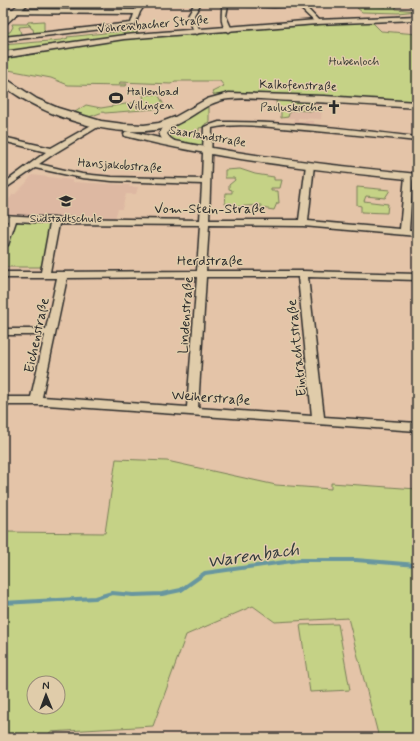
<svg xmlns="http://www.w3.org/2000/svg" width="420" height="741" font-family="Mynerve,sans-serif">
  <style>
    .built { fill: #ddb8a2 }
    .green { fill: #c5d286; stroke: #787e58; fill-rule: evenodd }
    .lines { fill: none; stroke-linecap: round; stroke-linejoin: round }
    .stream { stroke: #67969f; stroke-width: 4 }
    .street-casing { stroke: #2b2b2b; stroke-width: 3 }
    .secondary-casing { stroke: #2b2b2b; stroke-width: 3 }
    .street { fill: #e0ccaa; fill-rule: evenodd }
    .secondary { fill: #e0ccaa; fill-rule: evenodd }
    .labels { text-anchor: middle; stroke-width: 3; stroke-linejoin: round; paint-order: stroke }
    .far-street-label { font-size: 12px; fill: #2b2b2b; stroke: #e0ccaa }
    .far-park-label { font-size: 12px; fill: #3a3c34; stroke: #e0ccaa }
    .far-poi-label { font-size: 12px; fill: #2b2b2b; stroke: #e0ccaa; text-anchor: start }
    .street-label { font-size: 14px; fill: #2b2b2b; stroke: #e0ccaa }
    .near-water-label { font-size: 18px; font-style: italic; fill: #353d3e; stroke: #e0ccaa }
  </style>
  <rect width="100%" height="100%" fill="#e4c4a8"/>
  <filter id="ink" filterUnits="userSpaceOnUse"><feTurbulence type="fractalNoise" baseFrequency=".025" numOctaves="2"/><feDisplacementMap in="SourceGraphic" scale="8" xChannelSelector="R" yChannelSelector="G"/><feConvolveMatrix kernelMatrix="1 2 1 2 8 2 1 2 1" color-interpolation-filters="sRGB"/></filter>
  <g filter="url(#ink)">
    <g class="built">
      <path d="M276,99L321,101L319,110H322L321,119L298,118V121H314V125L293,123L294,118H281V111H277Z"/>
      <path d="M32,175L72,180V182L130,185L129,187H138L136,194H126L122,209H118L115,218L3,216V208L13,194H15L26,183Z"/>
    </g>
    <g class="green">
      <path d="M386,3L397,7L395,8L396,9L417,11L398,13L362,12L357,8L369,7L367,5L386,7L381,4Z"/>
      <path d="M44,21V29L47,33L34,34L33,29L31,28L30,25L28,24L30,26L19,27L21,34L25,36L3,37V33L10,32L13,27L12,24H27L28,22Z"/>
      <path d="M371,21L381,31L417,34V103L336,98L332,96L245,93L214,95L212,92L224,86L220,81H175L171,84L120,82L119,84H127L126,86L68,85L51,78L3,69V61L10,58L120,39Z"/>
      <path d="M134,30L139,33L3,53V45L61,40L68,38L67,37Z"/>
      <path d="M158,94L164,105L155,109L105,113L103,112L89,117L75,112L86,105L101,108L144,101L143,95Z"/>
      <path d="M276,99L314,101L313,111L290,110L288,117L281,118V111H277Z"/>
      <path d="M209,103V122L205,124V127L199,128V138L204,140V144C194,149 175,142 166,136L167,129Z"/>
      <path d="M240,169L255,174L274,177V180H282L280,188H271V191H278L279,203H277L274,210L261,208V205L233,207L232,204H225L226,193H232V190L229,189V185L235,180L234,178H225V170Z"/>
      <path d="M357,187L390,190L385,198L366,196L364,201L388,204L387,213L361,212V206L357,205Z"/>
      <path d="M16,222L52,223L44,261L40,267H3V257Z"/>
      <path d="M116,459L167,461L276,485L331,489V483L417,489V738H379L348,618L275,622L253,606L186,635L153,726L50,732L48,738H3V532L105,533ZM34,683H58V707H34Z"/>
      <path d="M338,624L350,690L310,692L300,625Z"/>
    </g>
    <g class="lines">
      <path class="stream" d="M3,603L95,598L112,593L133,595L162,594L181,590L205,573L299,560H356L417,565"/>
      <defs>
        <g id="street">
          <path d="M140,3H146L140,12L135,25L3,41V37L131,23L134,14L3,13V9L135,10Z"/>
          <path d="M195,3H201L194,15L200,32L197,34L194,32L188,15Z"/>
          <path d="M222,3H325L322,5H304L320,22L317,24L298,6L274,7L228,5L226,16L232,30L229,32C218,25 223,12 222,3Z"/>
          <path d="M178,117H181L185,119L170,128L167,134L170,138L180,145L176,147L164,142L159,134L165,125Z"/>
          <path d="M219,122C285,121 351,129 417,137V141C372,136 327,132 282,128C260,126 234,123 212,128L209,220H299L306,165L310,163L314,165L308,221L400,229L405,176L409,174L413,176L409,230H417V236L303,226L209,225L206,271H303L417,274V280L308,277L324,417L417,423V431L47,405H3V397H31L45,335H3V329H46L57,278H3V272H41L50,223L16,221L8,245L3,248V233L8,221H3V215L55,218L200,220L202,184L112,181L82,178L35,168L3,190V184L46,152L3,141V137L51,148L95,123H98V127L55,153L39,164L82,174L112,177L202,179L204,127ZM59,224L200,225L197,271L50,272ZM197,277L187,407L42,397L67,278ZM206,277H298L312,416L198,408Z"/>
        </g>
        <g id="secondary">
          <path d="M20,3H29L6,24H3V18Z"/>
          <path d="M409,3H417V6L410,5Z"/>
          <path d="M417,16V20L317,24L124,39L3,58V52L124,35L317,20Z"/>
          <path d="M3,77L37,99L58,108L101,121L124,124L144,125L159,123L175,117L207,99L229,93L324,96L417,102V108C376,105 334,103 293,101C272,100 250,97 229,99C207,101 192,119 172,126C122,143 42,117 3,85Z"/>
          <path d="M129,131C224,154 320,164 417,174V180C319,170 221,160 125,136L124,134L125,132Z"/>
        </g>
      </defs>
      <use href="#street" class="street-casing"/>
      <use href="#secondary" class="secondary-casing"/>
      <use href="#street" class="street"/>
      <use href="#secondary" class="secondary"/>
    </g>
  </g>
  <defs>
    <symbol id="stadium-bare" viewBox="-9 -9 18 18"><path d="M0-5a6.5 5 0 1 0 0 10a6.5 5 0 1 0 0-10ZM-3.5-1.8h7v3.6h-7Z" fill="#2b2b2b" stroke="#e0ccaa" stroke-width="2.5" paint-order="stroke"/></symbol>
    <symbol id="church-bare" viewBox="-9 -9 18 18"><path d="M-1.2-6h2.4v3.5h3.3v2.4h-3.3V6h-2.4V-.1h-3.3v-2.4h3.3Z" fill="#2b2b2b" stroke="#e0ccaa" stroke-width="2.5" paint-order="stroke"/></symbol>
    <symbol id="school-bare" viewBox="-9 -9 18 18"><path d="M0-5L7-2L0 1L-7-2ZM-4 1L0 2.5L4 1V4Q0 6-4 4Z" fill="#2b2b2b" stroke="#e0ccaa" stroke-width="2.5" paint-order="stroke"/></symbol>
  </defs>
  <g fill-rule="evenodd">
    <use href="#stadium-bare" x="106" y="88" width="20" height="20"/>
    <use href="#church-bare" x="324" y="97" width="20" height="20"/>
    <use href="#school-bare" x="56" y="191" width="20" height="20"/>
  </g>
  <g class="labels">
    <g class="far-street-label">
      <text transform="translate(153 24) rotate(-5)" y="4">Vöhrenbacher Straße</text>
      <text transform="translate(298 85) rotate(2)" y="4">Kalkofenstraße</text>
      <text transform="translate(208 136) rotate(10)" y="4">Saarlandstraße</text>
      <text transform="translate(120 165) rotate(4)" y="4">Hansjakobstraße</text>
    </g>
    <g class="far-park-label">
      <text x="354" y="65">Hubenloch</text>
    </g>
    <g class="far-poi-label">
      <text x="127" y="95">Hallenbad<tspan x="127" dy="14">Villingen</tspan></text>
      <text x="323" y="111" text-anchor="end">Pauluskirche</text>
      <text x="66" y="222" text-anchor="middle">Südstadtschule</text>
    </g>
    <g class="street-label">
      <text x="210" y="213">Vom-Stein-Straße</text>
      <text x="210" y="265">Herdstraße</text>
      <text transform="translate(185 315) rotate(-86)" y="5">Lindenstraße</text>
      <text transform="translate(36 335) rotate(-78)" y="5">Eichenstraße</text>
      <text transform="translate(296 348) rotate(-96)" y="5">Eintrachtstraße</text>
      <text transform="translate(211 397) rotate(4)" y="5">Weiherstraße</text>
    </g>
    <g class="near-water-label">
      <text transform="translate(253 555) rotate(-8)" y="6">Warenbach</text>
    </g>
  </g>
  <rect width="420" height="741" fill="none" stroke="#e0ccaa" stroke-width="16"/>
  <rect x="8" y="8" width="404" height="725" fill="none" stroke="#2b2b2b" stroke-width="1.5" filter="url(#ink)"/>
  <g transform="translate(46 695) rotate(359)"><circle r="19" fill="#e0ccaa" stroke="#988c77"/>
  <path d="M0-3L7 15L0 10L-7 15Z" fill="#2b2b2b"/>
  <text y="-6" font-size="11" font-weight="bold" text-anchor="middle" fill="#2b2b2b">N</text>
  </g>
</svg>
